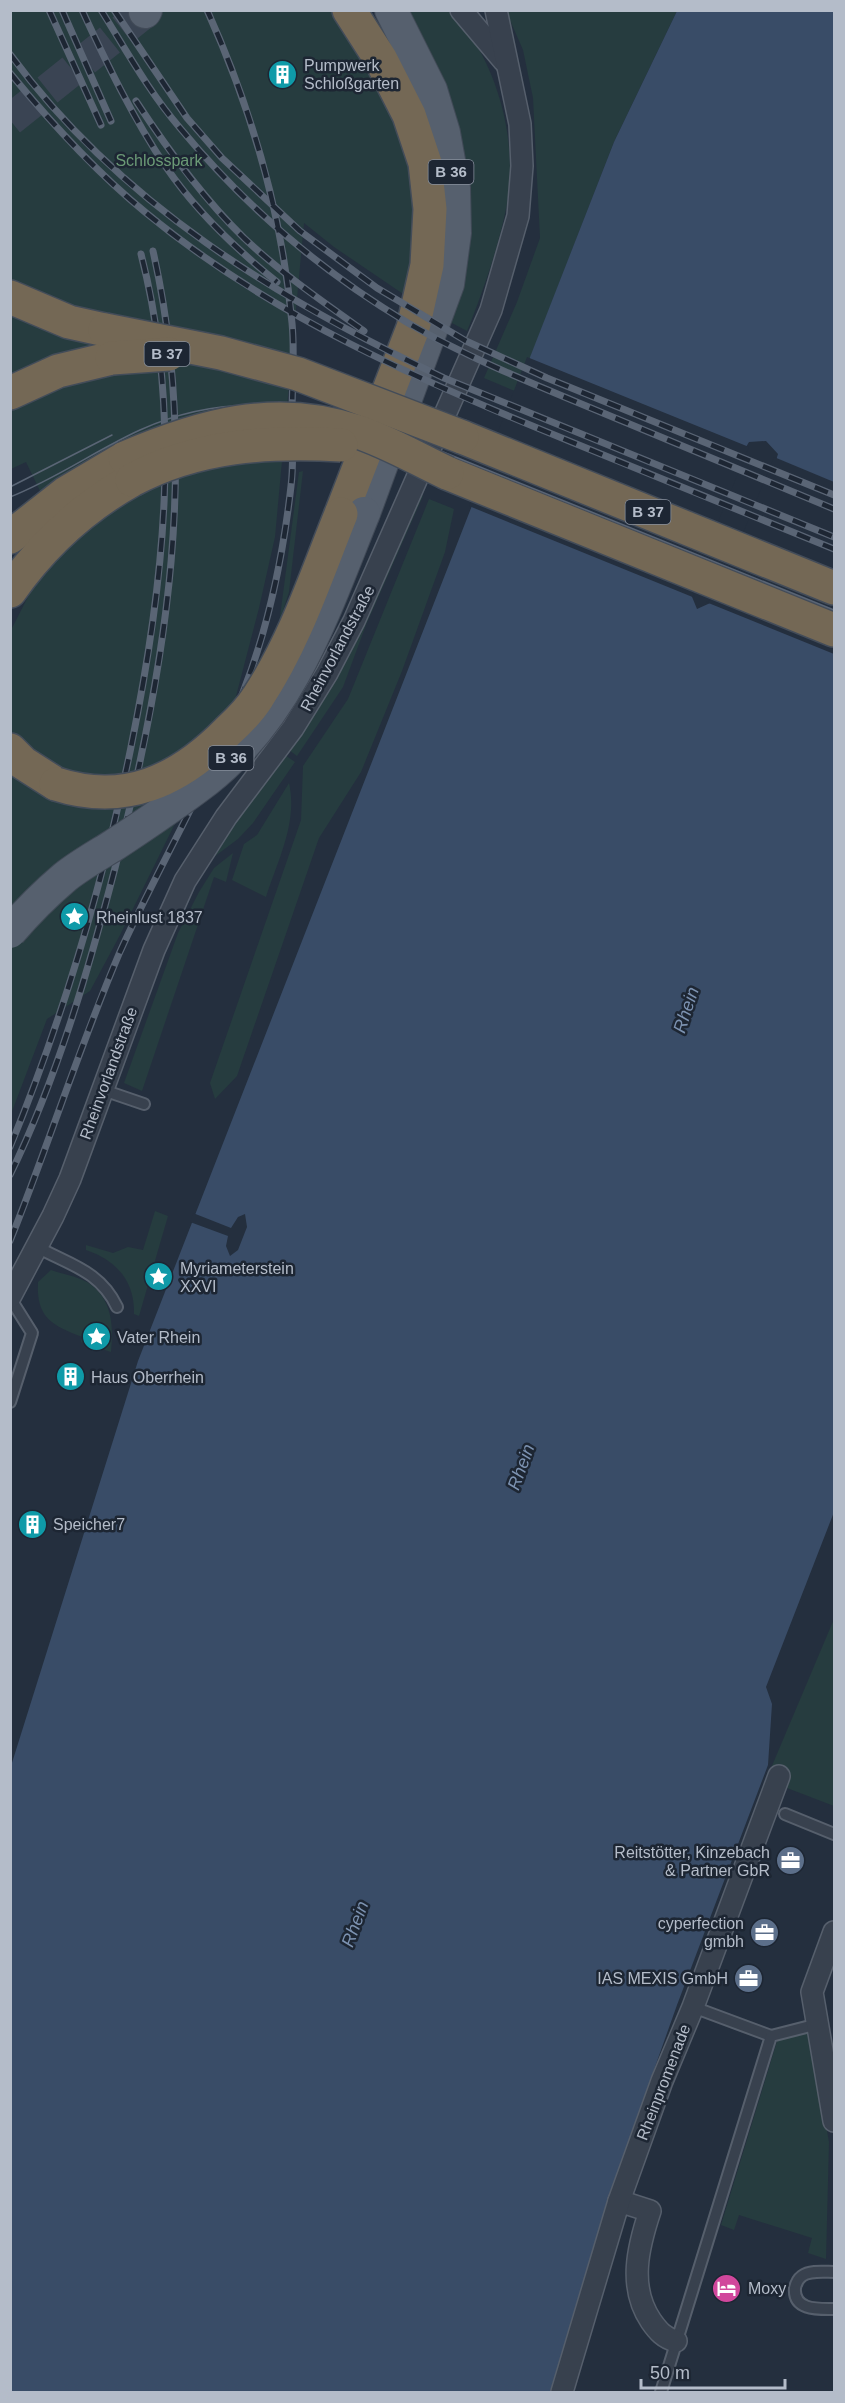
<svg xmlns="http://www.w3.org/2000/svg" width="845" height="2403" font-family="Arial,sans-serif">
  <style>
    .green { fill: #263c3f }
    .water { fill: #394c67; fill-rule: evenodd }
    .pier { fill: #242f3e }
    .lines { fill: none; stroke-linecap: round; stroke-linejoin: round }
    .primary-tunnel { stroke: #3a4453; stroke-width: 32; stroke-dasharray: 32 16; stroke-linecap: butt }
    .lane-casing { stroke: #565f6c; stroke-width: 14 }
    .street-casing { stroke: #565f6c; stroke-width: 24 }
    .primary-casing { stroke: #414a57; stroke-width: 34 }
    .highway-casing { stroke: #434c59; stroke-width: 36 }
    .lane { stroke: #38414e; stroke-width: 10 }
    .street { stroke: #38414e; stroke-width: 21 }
    .primary { stroke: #56606e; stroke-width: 32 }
    .highway { stroke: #746855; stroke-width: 33 }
    .tram { stroke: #5a6575; stroke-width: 1.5 }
    .rail-casing { stroke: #5a6575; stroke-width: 7 }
    .rail { stroke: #1d2633; stroke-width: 4.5; stroke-dasharray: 14; stroke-linecap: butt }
    .primary-bridge-casing { stroke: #414a57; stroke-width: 34; stroke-linecap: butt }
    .highway-bridge-casing { stroke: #434c59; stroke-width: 36; stroke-linecap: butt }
    .primary-bridge { stroke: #56606e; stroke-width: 32 }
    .highway-bridge { stroke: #746855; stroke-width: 33 }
    .labels { text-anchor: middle; stroke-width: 5; stroke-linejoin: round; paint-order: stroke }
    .shield { fill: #1d2633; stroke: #878f9c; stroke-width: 1.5 }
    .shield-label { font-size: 15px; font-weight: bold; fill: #b4bcc9 }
    .poi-label { font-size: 16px; fill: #b4bcc9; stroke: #1d2633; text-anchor: start }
    .park-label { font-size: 16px; fill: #6b9a76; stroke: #1d2633 }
    .street-label { font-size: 16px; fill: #b4bcc9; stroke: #1d2633 }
    .water-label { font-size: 18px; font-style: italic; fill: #7c92b1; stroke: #1d2633 }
  </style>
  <rect width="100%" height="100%" fill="#242f3e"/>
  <g class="green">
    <path d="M10,11H337L368,61L415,163V302L334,247L304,223L275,537L259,608L234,704L120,935L90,991L47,1019L11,1114V630L32,589L51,564L53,518L26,462L11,469Z"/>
    <path d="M408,11H451C494,56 515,129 509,190C504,232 483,292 467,331L448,321Z"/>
    <path d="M506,11H677L614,142L517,392L484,378L517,302L540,238L533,98L523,50Z"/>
    <path d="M303,471L289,592L279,624L299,472Z"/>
    <path d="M421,495L423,496L366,625L343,687L297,756L289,750L326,695L349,652Z"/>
    <path d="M429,499L454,509L445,552L402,671L361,772L319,838L237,1076L215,1099L210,1083L301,820L303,766L348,699Z"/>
    <path d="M285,755L295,762L253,823L238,839L206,863Z"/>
    <path d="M289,783C298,822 278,860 266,897L232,880L244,844L257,835Z"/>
    <path d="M233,853L226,882L214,877L142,1091L124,1083L178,933L199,892L214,868Z"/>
    <path d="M155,1211L168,1216L139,1316L134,1314C135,1281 116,1260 86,1250V1245L113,1253L128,1247L143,1250Z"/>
    <path d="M51,1270C62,1274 76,1276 87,1282C112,1297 114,1326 111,1352L81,1342L82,1337C52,1325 36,1318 38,1282Z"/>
    <path d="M834,1619V1806L766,1780Z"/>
    <path d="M809,2030L829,2142L826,2259L808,2253L812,2238L739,2215L734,2230L721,2225L778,2038Z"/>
  </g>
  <path class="water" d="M677,11H834V1512L766,1687L772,1704L768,1765L677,2005L608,2199L550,2392H11V1766L138,1361L614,142ZM766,441L778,454L772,473L719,599L697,609L688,587L746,447L749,442Z"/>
  <g class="pier">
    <path d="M527,357L749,447L691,587L695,598L469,506Z"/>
    <path d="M774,457L834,482V654L706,602L717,597Z"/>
    <path d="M193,1213L231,1228L238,1217L245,1214L247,1227L238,1250L230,1256L226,1246L228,1236L190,1222Z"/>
  </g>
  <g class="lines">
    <path class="primary-tunnel" d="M10,120L145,12"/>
    <defs>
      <g id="lane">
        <path d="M103,1090L144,1104"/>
        <path d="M37,1247C70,1265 100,1271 117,1307"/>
        <path d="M10,1298L32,1333L10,1402"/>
        <path d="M785,1814L834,1834"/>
        <path d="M693,2007L771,2036"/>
        <path d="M834,2272C825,2272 810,2270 802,2276C798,2279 796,2283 795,2288C793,2311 819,2309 834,2309"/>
        <path d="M661,2392L771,2036L818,2024"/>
      </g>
      <g id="street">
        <path d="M461,10L504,61"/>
        <path d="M10,1297L53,1216L70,1179L154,950L185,881L226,817L293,728L327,673L354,621L491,310L518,216L522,166L520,124L496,10"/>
        <path d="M834,1932L812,1992L834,2121"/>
        <path d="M619,2201L650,2211C638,2247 628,2287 651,2321C658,2331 664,2338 676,2341"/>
        <path d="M562,2392L619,2201L662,2081L693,2007L779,1776"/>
      </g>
      <g id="primary">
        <path d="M145,12L146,10"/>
        <path d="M364,513L448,284L455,233L454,188L444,133L431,90L391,10"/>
      </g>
      <g id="highway">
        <path d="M10,297L69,322L105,330"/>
        <path d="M10,393L58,371L112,358"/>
        <path d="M462,437L834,588"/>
        <path d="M447,473L834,630"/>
        <path d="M341,514L413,328L427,265L430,209L425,163L409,115L381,60L349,10"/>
        <path d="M10,537L66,493L125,458"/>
        <path d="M10,591C43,544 82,508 132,480"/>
        <path d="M10,750L23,763L56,784"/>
      </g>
    </defs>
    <use href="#lane" class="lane-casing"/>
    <use href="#street" class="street-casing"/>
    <use href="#primary" class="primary-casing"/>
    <use href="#highway" class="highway-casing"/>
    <use href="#lane" class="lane"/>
    <use href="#street" class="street"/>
    <use href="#primary" class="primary"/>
    <use href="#highway" class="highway"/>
    <g class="tram">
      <path d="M10,487L112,435"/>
      <path d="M10,497C56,479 96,450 140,430C235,387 312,407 406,437L834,610"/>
    </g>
    <defs>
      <g id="rail">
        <path d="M49,10L101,125"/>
        <path d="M62,10L111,121"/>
        <path d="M82,10C107,64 133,118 166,167C196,211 236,249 277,282"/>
        <path d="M101,10C126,50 149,92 180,128C244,205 322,272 408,323C470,359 536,385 603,413C680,445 757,477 834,509"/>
        <path d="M114,10L187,118L222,158L300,231L377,288L466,341L547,378L834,495"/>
        <path d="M10,54C120,204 279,300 444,378L834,537"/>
        <path d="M10,73C52,124 95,171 145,212C272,317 423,382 574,443C661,479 748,514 834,549"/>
        <path d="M136,101C168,150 202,197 244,238C281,273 323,302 364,331"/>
        <path d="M10,1147C63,1018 103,884 131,747C164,585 183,416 141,254"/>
        <path d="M10,1175C57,1078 88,972 115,868C167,665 200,458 153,251"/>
        <path d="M10,1241C48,1146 79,1048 119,954C158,867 208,785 242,695C268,629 283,557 291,486C294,463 292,438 292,415C292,385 295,353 292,323C282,214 252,110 207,10"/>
      </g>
    </defs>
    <use href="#rail" class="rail-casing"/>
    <use href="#rail" class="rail"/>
    <defs>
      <path id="primary-bridge" d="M10,932C27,912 45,894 65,877C80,865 98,855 114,845C146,824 177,803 207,780C292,713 325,609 364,513"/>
      <g id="highway-bridge">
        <path d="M105,330L221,353L298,374L462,437"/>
        <path d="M112,358L169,354"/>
        <path d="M125,458C200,426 274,404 355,431C387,441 417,459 447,473"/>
        <path d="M132,480C198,445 267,441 341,445"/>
        <path d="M56,784C125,806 179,781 228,731C239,721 250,710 258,697C295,641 316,576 341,514"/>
      </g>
    </defs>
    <use href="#primary-bridge" class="primary-bridge-casing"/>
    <use href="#highway-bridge" class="highway-bridge-casing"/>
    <use href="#primary-bridge" class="primary-bridge"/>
    <use href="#highway-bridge" class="highway-bridge"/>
  </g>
  <defs>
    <symbol id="building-disc" viewBox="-11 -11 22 22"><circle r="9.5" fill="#0f9aa8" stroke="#1d2633"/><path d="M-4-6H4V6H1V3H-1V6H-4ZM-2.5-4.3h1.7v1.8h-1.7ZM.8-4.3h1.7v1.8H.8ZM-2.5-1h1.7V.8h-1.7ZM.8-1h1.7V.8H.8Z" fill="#fff"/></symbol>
    <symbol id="sight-disc" viewBox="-11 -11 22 22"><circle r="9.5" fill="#0f9aa8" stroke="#1d2633"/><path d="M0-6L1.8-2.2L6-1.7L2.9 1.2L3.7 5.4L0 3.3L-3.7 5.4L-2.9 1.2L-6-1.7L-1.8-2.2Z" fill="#fff"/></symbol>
    <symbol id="office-disc" viewBox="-11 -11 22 22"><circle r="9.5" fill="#5c6f8a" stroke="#1d2633"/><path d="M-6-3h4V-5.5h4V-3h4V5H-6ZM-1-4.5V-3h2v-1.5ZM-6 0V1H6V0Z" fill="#fff"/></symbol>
    <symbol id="hotel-disc" viewBox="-11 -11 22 22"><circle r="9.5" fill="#d1479c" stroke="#1d2633"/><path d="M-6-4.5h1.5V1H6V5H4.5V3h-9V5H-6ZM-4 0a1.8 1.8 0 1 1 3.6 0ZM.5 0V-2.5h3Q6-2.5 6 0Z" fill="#fff"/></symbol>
  </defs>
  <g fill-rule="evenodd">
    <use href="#building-disc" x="266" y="58" width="33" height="33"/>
    <use href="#sight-disc" x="58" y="900" width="33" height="33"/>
    <use href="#sight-disc" x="142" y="1260" width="33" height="33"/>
    <use href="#sight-disc" x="80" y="1320" width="33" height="33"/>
    <use href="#building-disc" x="54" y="1360" width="33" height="33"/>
    <use href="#building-disc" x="16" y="1508" width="33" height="33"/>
    <use href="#office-disc" x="774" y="1844" width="33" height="33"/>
    <use href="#office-disc" x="748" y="1916" width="33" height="33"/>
    <use href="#office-disc" x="732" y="1962" width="33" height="33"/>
    <use href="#hotel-disc" x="710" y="2272" width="33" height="33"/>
  </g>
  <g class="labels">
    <g class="shield">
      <rect x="428.5" y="160" width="45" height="24" rx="4.5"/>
      <rect x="144.5" y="342" width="45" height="24" rx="4.5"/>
      <rect x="625.5" y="500" width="45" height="24" rx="4.5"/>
      <rect x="208.5" y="746" width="45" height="24" rx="4.5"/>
    </g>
    <g class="shield-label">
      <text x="451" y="177">B 36</text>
      <text x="167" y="359">B 37</text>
      <text x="648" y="517">B 37</text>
      <text x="231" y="763">B 36</text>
    </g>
    <g class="poi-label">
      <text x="304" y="71">Pumpwerk<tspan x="304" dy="18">Schloßgarten</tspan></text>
      <text x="96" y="923">Rheinlust 1837</text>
      <text x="180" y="1274">Myriameterstein<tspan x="180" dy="18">XXVI</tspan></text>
      <text x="117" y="1343">Vater Rhein</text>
      <text x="91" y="1383">Haus Oberrhein</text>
      <text x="53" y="1530">Speicher7</text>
      <text x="770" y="1858" text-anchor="end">Reitstötter, Kinzebach<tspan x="770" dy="18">&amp; Partner GbR</tspan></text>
      <text x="744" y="1929" text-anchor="end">cyperfection<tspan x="744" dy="18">gmbh</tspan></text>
      <text x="728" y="1984" text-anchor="end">IAS MEXIS GmbH</text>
      <text x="748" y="2294">Moxy</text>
    </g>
    <g class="park-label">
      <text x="159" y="166">Schlosspark</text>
    </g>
    <g class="street-label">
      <text transform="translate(337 648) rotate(-62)" y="6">Rheinvorlandstraße</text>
      <text transform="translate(108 1073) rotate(-70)" y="6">Rheinvorlandstraße</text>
      <text transform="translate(663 2082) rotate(-69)" y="6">Rheinpromenade</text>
    </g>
    <g class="water-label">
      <text transform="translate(686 1010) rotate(-72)" y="6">Rhein</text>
      <text transform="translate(521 1467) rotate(-70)" y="6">Rhein</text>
      <text transform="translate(355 1924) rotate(-70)" y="6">Rhein</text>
    </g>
  </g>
  <rect width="845" height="2403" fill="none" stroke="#b4bcc9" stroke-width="24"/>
  <path d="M641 2379v9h144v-9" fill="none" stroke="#b4bcc9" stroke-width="3"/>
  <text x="650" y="2379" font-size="18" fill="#b4bcc9" stroke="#1d2633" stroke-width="4.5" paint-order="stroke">50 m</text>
</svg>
